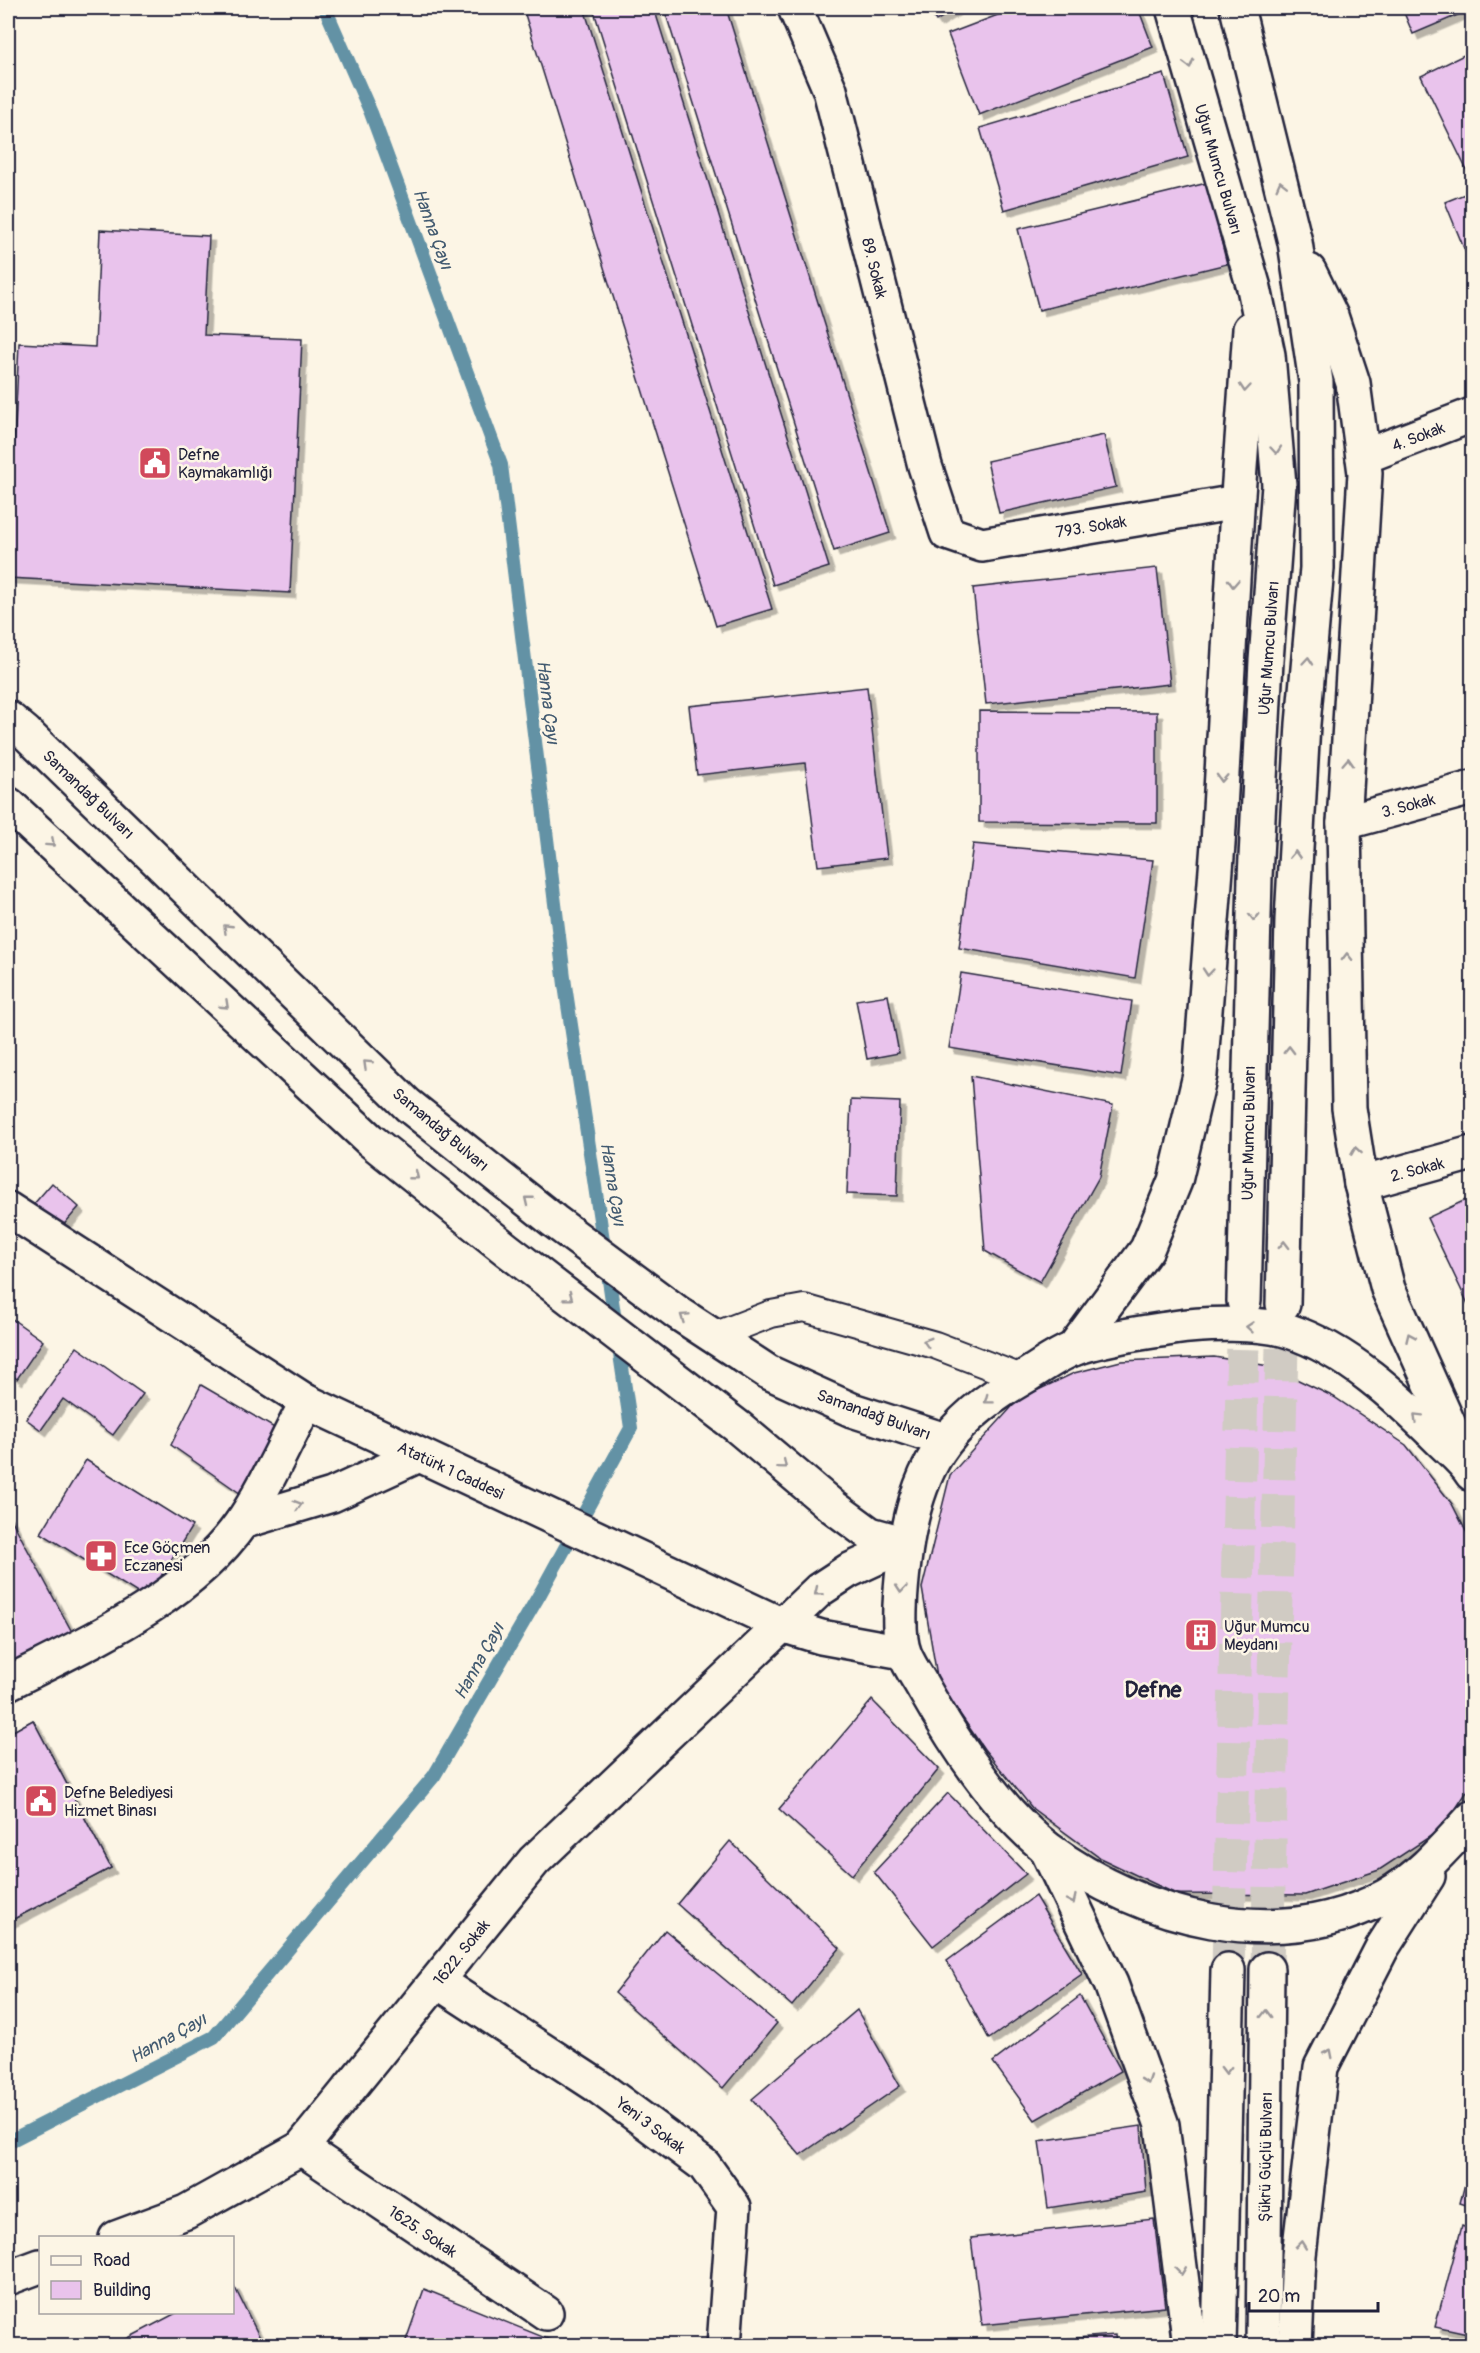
<svg xmlns="http://www.w3.org/2000/svg" width="1480" height="2353" font-family="Pangolin,sans-serif">
  <style>
    .lines { fill: none; stroke-linecap: round; stroke-linejoin: round }
    .stream { stroke: #6392a5; stroke-width: 14 }
    .building { fill: #e9c3ec; stroke: #22223b; stroke-width: 1.5; filter: url(#shadow) }
    .primary-tunnel { stroke: #d0cbc3; stroke-width: 33; stroke-dasharray: 33 16; stroke-linecap: butt }
    .lane-casing { stroke: #22223b; stroke-width: 30 }
    .street-casing { stroke: #22223b; stroke-width: 38 }
    .secondary-casing { stroke: #22223b; stroke-width: 38 }
    .primary-casing { stroke: #22223b; stroke-width: 38 }
    .highway-casing { stroke: #22223b; stroke-width: 38 }
    .lane { stroke: #fcf5e5; stroke-width: 26 }
    .street { stroke: #fcf5e5; stroke-width: 33 }
    .secondary { stroke: #fcf5e5; stroke-width: 33 }
    .primary { stroke: #fcf5e5; stroke-width: 33 }
    .highway { stroke: #fcf5e5; stroke-width: 33 }
    .oneway { stroke: #9a9698 }
    .labels { text-anchor: middle; stroke-width: 5; stroke-linejoin: round; paint-order: stroke }
    .street-label { font-size: 16px; fill: #22223b; stroke: #fcf5e5 }
    .poi-label { font-size: 16px; fill: #22223b; stroke: #fcf5e5; text-anchor: start }
    .water-label { font-size: 18px; font-style: italic; fill: #425a70; stroke: #fcf5e5 }
    .district-label { font-size: 22px; font-weight: bold; fill: #22223b; stroke: #fcf5e5 }
  </style>
  <defs>
    <filter id="shadow"><feDropShadow dx="5.5" dy="5.5" stdDeviation="0" flood-color="#0004"/></filter>
  </defs>
  <rect width="100%" height="100%" fill="#fcf5e5"/>
  <filter id="ink" filterUnits="userSpaceOnUse"><feTurbulence type="fractalNoise" baseFrequency=".0167" numOctaves="2"/><feDisplacementMap in="SourceGraphic" scale="12" xChannelSelector="R" yChannelSelector="G"/><feConvolveMatrix kernelMatrix="1 2 1 2 8 2 1 2 1" color-interpolation-filters="sRGB"/></filter>
  <g filter="url(#ink)">
    <g class="lines">
      <path class="stream" d="M8,2142L214,2037L434,1776L541,1592L631,1428L565,985L501,465L371,113L325,8"/>
    </g>
    <g class="building">
      <path d="M523,8H584L772,609L716,626Z"/>
      <path d="M593,8H654L829,567L773,585Z"/>
      <path d="M664,8H726L890,533L834,551Z"/>
      <path d="M927,8H957L936,21Z"/>
      <path d="M1016,8H1138L1153,47L979,115L948,34Z"/>
      <path d="M1402,8H1472V9L1413,34Z"/>
      <path d="M1472,51V181L1421,76Z"/>
      <path d="M1164,74L1188,157L1004,210L980,128Z"/>
      <path d="M1207,183L1227,264L1039,310L1018,229Z"/>
      <path d="M1472,191V268L1445,202Z"/>
      <path d="M100,230L209,236L204,335L302,339L290,593L8,578L19,343L95,347Z"/>
      <path d="M1104,435L1116,487L999,513L987,461Z"/>
      <path d="M1157,568L1170,684L986,704L973,588Z"/>
      <path d="M867,687L887,858L818,866L805,763L697,775L689,706Z"/>
      <path d="M979,711L1157,712V823L979,822Z"/>
      <path d="M973,844L1153,860L1135,978L959,948Z"/>
      <path d="M1472,852V873L1467,854Z"/>
      <path d="M961,973L1132,1001L1121,1076L949,1048Z"/>
      <path d="M888,995L899,1053L867,1059L856,1000Z"/>
      <path d="M971,1076L1113,1105L1099,1177L1040,1282L985,1251Z"/>
      <path d="M851,1100L900,1102L897,1196L847,1194Z"/>
      <path d="M52,1183L79,1207L60,1229L33,1205Z"/>
      <path d="M1472,1197V1302L1468,1304L1427,1218Z"/>
      <path d="M8,1316L43,1341L17,1379L8,1372Z"/>
      <path d="M77,1347L143,1394L113,1435L63,1399L41,1430L26,1419Z"/>
      <path d="M1214,1357L1269,1366L1334,1397L1406,1445L1452,1504L1472,1543V1784L1443,1828L1379,1870L1305,1895L1176,1894L1100,1858L1033,1809L984,1749L938,1682L922,1588L950,1475L1019,1399L1074,1373L1121,1361Z"/>
      <path d="M201,1385L278,1430L244,1496L171,1445Z"/>
      <path d="M86,1460L192,1526L147,1599L41,1533Z"/>
      <path d="M9,1515L72,1632L8,1667V1516Z"/>
      <path d="M872,1700L939,1769L852,1875L779,1809Z"/>
      <path d="M33,1720L111,1868L8,1922V1734Z"/>
      <path d="M33,1720L111,1868L8,1922V1734Z"/>
      <path d="M948,1793L1026,1874L933,1946L874,1872Z"/>
      <path d="M730,1841L840,1948L792,2006L677,1904Z"/>
      <path d="M1035,1896L1082,1974L989,2039L947,1961Z"/>
      <path d="M665,1930L777,2023L723,2088L615,1993Z"/>
      <path d="M1080,1996L1121,2071L1035,2120L993,2062Z"/>
      <path d="M857,2010L900,2086L800,2155L752,2099Z"/>
      <path d="M1141,2126L1146,2192L1048,2208L1039,2141Z"/>
      <path d="M1472,2157V2207L1460,2203Z"/>
      <path d="M1154,2219L1165,2307L982,2325L971,2238Z"/>
      <path d="M1462,2226L1472,2230V2335L1435,2327Z"/>
      <path d="M233,2284L264,2346H113L178,2312H232Z"/>
      <path d="M424,2289L553,2341L550,2346H404Z"/>
      <path d="M1115,2335L1116,2346H974Z"/>
    </g>
    <g class="lines">
      <g class="primary-tunnel">
        <path d="M1267,1969L1283,1304"/>
        <path d="M1228,1970L1244,1301"/>
      </g>
      <defs>
        <path id="lane" d="M714,1336L771,1314L804,1308L935,1345L1021,1378"/>
        <g id="street">
          <path d="M795,8L830,90L925,466L947,533L982,545L1237,502"/>
          <path d="M1344,823L1472,788"/>
          <path d="M1361,1184L1472,1153"/>
          <path d="M8,1209L307,1402L782,1625L821,1637L903,1652"/>
          <path d="M242,1522L332,1495L419,1455"/>
          <path d="M8,1683C88,1642 188,1599 242,1522C266,1488 286,1440 307,1402"/>
          <path d="M438,1982L596,2085L704,2165L734,2207L724,2346"/>
          <path d="M301,2148L546,2313"/>
          <path d="M116,2238L186,2212L301,2148L534,1861L819,1590L848,1571L906,1544"/>
          <path d="M8,2278L40,2266"/>
        </g>
        <path id="secondary" d="M1363,457L1472,415"/>
        <g id="primary">
          <path d="M1173,8L1254,288L1268,355L1279,485L1266,661L1255,877L1244,1301"/>
          <path d="M1237,8L1295,242L1316,382L1317,568L1303,724L1292,920L1283,1304"/>
          <path d="M1309,271L1331,316L1353,383L1365,473L1344,823L1349,1108L1361,1184L1388,1289L1460,1449"/>
          <path d="M1073,1349L1147,1249L1175,1181L1200,1075L1218,844L1237,509L1250,329"/>
          <path d="M1472,1474C1464,1461 1451,1451 1440,1440C1398,1398 1347,1350 1289,1331C1261,1322 1202,1323 1173,1328C1142,1333 1102,1338 1073,1349C1057,1355 1041,1367 1026,1376C944,1423 915,1469 904,1562C901,1585 896,1635 905,1655C910,1667 918,1678 924,1689C954,1742 999,1812 1048,1849C1143,1919 1277,1955 1386,1896C1420,1877 1446,1846 1472,1818"/>
          <path d="M1046,1848L1111,1984L1162,2125L1190,2346"/>
          <path d="M1219,2346L1228,1970"/>
          <path d="M1263,2346L1267,1969"/>
          <path d="M1295,2346L1299,2255L1321,2067L1382,1948L1428,1876"/>
        </g>
        <g id="highway">
          <path d="M8,718L26,733L408,1105L554,1221L678,1313L768,1372L852,1410L945,1440"/>
          <path d="M8,804L370,1140L506,1249L738,1427L832,1506L870,1534L906,1544"/>
        </g>
      </defs>
      <use href="#lane" class="lane-casing"/>
      <use href="#street" class="street-casing"/>
      <use href="#secondary" class="secondary-casing"/>
      <use href="#primary" class="primary-casing"/>
      <use href="#highway" class="highway-casing"/>
      <use href="#lane" class="lane"/>
      <use href="#street" class="street"/>
      <use href="#secondary" class="secondary"/>
      <use href="#primary" class="primary"/>
      <use href="#highway" class="highway"/>
    </g>
    <defs><path id="oneway-chevron" d="M-2-3.5L2.5 0L-2 3.5" fill="none" stroke-width="1.6" stroke-linecap="round" stroke-linejoin="round" transform="scale(1.5)"/></defs>
    <g class="oneway">
      <use href="#oneway-chevron" transform="translate(1189 64) rotate(74)"/>
      <use href="#oneway-chevron" transform="translate(1281 185) rotate(-104)"/>
      <use href="#oneway-chevron" transform="translate(1245 388) rotate(95)"/>
      <use href="#oneway-chevron" transform="translate(1276 450) rotate(85)"/>
      <use href="#oneway-chevron" transform="translate(1233 583) rotate(93)"/>
      <use href="#oneway-chevron" transform="translate(1308 661) rotate(-85)"/>
      <use href="#oneway-chevron" transform="translate(1348 762) rotate(-87)"/>
      <use href="#oneway-chevron" transform="translate(1222 778) rotate(93)"/>
      <use href="#oneway-chevron" transform="translate(51 843) rotate(42)"/>
      <use href="#oneway-chevron" transform="translate(1295 855) rotate(-87)"/>
      <use href="#oneway-chevron" transform="translate(1254 917) rotate(91)"/>
      <use href="#oneway-chevron" transform="translate(227 928) rotate(-136)"/>
      <use href="#oneway-chevron" transform="translate(1347 957) rotate(-91)"/>
      <use href="#oneway-chevron" transform="translate(1208 972) rotate(95)"/>
      <use href="#oneway-chevron" transform="translate(225 1005) rotate(43)"/>
      <use href="#oneway-chevron" transform="translate(1289 1050) rotate(-89)"/>
      <use href="#oneway-chevron" transform="translate(367 1064) rotate(-136)"/>
      <use href="#oneway-chevron" transform="translate(1356 1151) rotate(-99)"/>
      <use href="#oneway-chevron" transform="translate(415 1176) rotate(39)"/>
      <use href="#oneway-chevron" transform="translate(528 1200) rotate(-141)"/>
      <use href="#oneway-chevron" transform="translate(1284 1245) rotate(-89)"/>
      <use href="#oneway-chevron" transform="translate(569 1297) rotate(37)"/>
      <use href="#oneway-chevron" transform="translate(684 1317) rotate(-146)"/>
      <use href="#oneway-chevron" transform="translate(1250 1327) rotate(-175)"/>
      <use href="#oneway-chevron" transform="translate(1410 1337) rotate(-114)"/>
      <use href="#oneway-chevron" transform="translate(927 1342) rotate(-163)"/>
      <use href="#oneway-chevron" transform="translate(988 1400) rotate(143)"/>
      <use href="#oneway-chevron" transform="translate(1417 1417) rotate(-135)"/>
      <use href="#oneway-chevron" transform="translate(783 1465) rotate(40)"/>
      <use href="#oneway-chevron" transform="translate(298 1505) rotate(-16)"/>
      <use href="#oneway-chevron" transform="translate(901 1589) rotate(95)"/>
      <use href="#oneway-chevron" transform="translate(818 1592) rotate(141)"/>
      <use href="#oneway-chevron" transform="translate(1072 1900) rotate(65)"/>
      <use href="#oneway-chevron" transform="translate(1266 2014) rotate(-89)"/>
      <use href="#oneway-chevron" transform="translate(1329 2053) rotate(-63)"/>
      <use href="#oneway-chevron" transform="translate(1226 2070) rotate(91)"/>
      <use href="#oneway-chevron" transform="translate(1147 2080) rotate(71)"/>
      <use href="#oneway-chevron" transform="translate(1301 2245) rotate(-84)"/>
      <use href="#oneway-chevron" transform="translate(1181 2271) rotate(83)"/>
    </g>
  </g>
  <defs>
    <symbol id="civic-square" viewBox="-11 -11 22 22"><rect x="-9" y="-9" width="18" height="18" rx="4" fill="#d1495b" stroke="#fcf5e5"/><path d="M-.6-6.5H3V-4.5H.6V-3L4-1V1h2V6H-6V1h2V-1L-.6-3ZM-1.2 2.5V6h2.4V2.5Z" fill="#fff"/></symbol>
    <symbol id="pharmacy-square" viewBox="-11 -11 22 22"><rect x="-9" y="-9" width="18" height="18" rx="4" fill="#d1495b" stroke="#fcf5e5"/><path d="M-2-6h4v4h4v4h-4v4h-4v-4h-4v-4h4Z" fill="#fff"/></symbol>
    <symbol id="building-square" viewBox="-11 -11 22 22"><rect x="-9" y="-9" width="18" height="18" rx="4" fill="#d1495b" stroke="#fcf5e5"/><path d="M-4-6H4V6H1V3H-1V6H-4ZM-2.5-4.3h1.7v1.8h-1.7ZM.8-4.3h1.7v1.8H.8ZM-2.5-1h1.7V.8h-1.7ZM.8-1h1.7V.8H.8Z" fill="#fff"/></symbol>
  </defs>
  <g fill-rule="evenodd">
    <use href="#civic-square" x="136" y="444" width="38" height="38"/>
    <use href="#pharmacy-square" x="82" y="1537" width="38" height="38"/>
    <use href="#building-square" x="1182" y="1616" width="38" height="38"/>
    <use href="#civic-square" x="22" y="1782" width="38" height="38"/>
  </g>
  <g class="labels">
    <g class="street-label">
      <text transform="translate(1219 169) rotate(74)" y="6">Uğur Mumcu Bulvarı</text>
      <text transform="translate(875 268) rotate(76)" y="6">89. Sokak</text>
      <text transform="translate(1418 436) rotate(-21)" y="6">4. Sokak</text>
      <text transform="translate(1091 526) rotate(-9)" y="6">793. Sokak</text>
      <text transform="translate(1268 648) rotate(-86)" y="6">Uğur Mumcu Bulvarı</text>
      <text transform="translate(89 794) rotate(44)" y="6">Samandağ Bulvarı</text>
      <text transform="translate(1408 805) rotate(-15)" y="6">3. Sokak</text>
      <text transform="translate(441 1129) rotate(40)" y="6">Samandağ Bulvarı</text>
      <text transform="translate(1248 1133) rotate(-89)" y="6">Uğur Mumcu Bulvarı</text>
      <text transform="translate(1417 1169) rotate(-15)" y="6">2. Sokak</text>
      <text transform="translate(874 1414) rotate(20)" y="6">Samandağ Bulvarı</text>
      <text transform="translate(451 1470) rotate(25)" y="6">Atatürk 1 Caddesi</text>
      <text transform="translate(461 1952) rotate(-51)" y="6">1622. Sokak</text>
      <text transform="translate(651 2125) rotate(37)" y="6">Yeni 3 Sokak</text>
      <text transform="translate(1265 2157) rotate(-89)" y="6">Şükrü Güçlü Bulvarı</text>
      <text transform="translate(423 2231) rotate(34)" y="6">1625. Sokak</text>
    </g>
    <g class="poi-label">
      <text x="178" y="460">Defne<tspan x="178" dy="18">Kaymakamlığı</tspan></text>
      <text x="124" y="1553">Ece Göçmen<tspan x="124" dy="18">Eczanesi</tspan></text>
      <text x="1224" y="1632">Uğur Mumcu<tspan x="1224" dy="18">Meydanı</tspan></text>
      <text x="64" y="1798">Defne Belediyesi<tspan x="64" dy="18">Hizmet Binası</tspan></text>
    </g>
    <g class="water-label">
      <text transform="translate(433 229) rotate(70)" y="6">Hanna Çayı</text>
      <text transform="translate(548 702) rotate(83)" y="6">Hanna Çayı</text>
      <text transform="translate(613 1184) rotate(81)" y="6">Hanna Çayı</text>
      <text transform="translate(479 1661) rotate(-61)" y="6">Hanna Çayı</text>
      <text transform="translate(168 2038) rotate(-29)" y="6">Hanna Çayı</text>
    </g>
    <g class="district-label">
      <text x="1153" y="1697">Defne</text>
    </g>
  </g>
  <rect width="1480" height="2353" fill="none" stroke="#fcf5e5" stroke-width="30"/>
  <rect x="15" y="15" width="1450" height="2323" fill="none" stroke="#22223b" stroke-width="2" filter="url(#ink)"/>
  <rect x="39" y="2236" width="195" height="78" fill="#fcf5e5" stroke="#a5a1a1" stroke-width="1.5"/>
  <rect x="51" y="2256" width="30" height="9" fill="#fcf5e5" stroke="#a5a1a1" stroke-width="1.5"/>
  <text x="93" y="2266" font-size="18" fill="#22223b">Road</text>
  <rect x="51" y="2281" width="30" height="18" fill="#e9c3ec" stroke="#a5a1a1" stroke-width="1.5"/>
  <text x="93" y="2296" font-size="18" fill="#22223b">Building</text>
  <path d="M1249 2302v9h129v-9" fill="none" stroke="#22223b" stroke-width="3"/>
  <text x="1258" y="2302" font-size="18" fill="#22223b" stroke="#fcf5e5" stroke-width="4.5" paint-order="stroke">20 m</text>
</svg>
